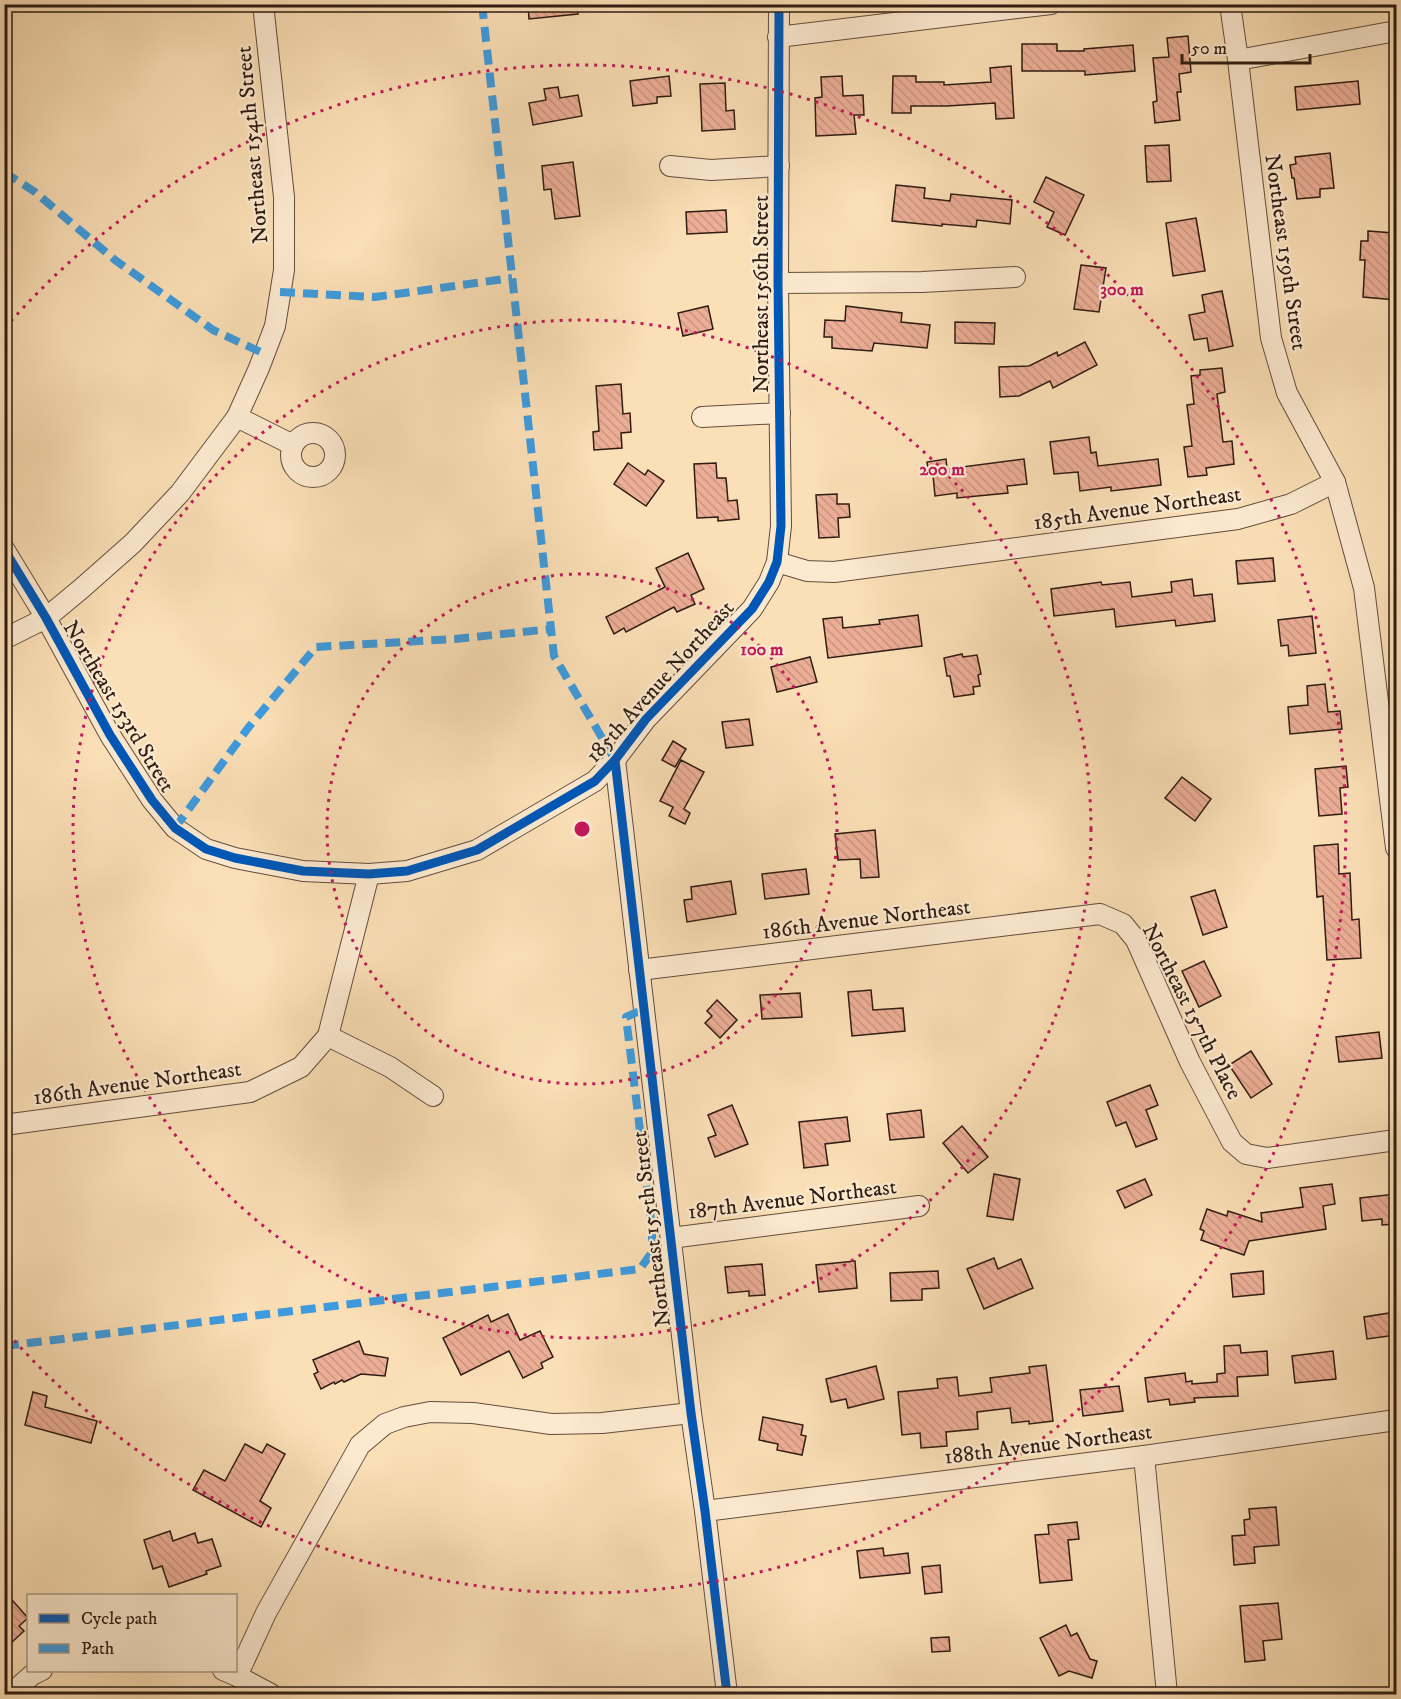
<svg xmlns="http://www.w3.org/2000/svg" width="1401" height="1699" font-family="'IM FELL DW Pica',serif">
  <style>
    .building { fill: url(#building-back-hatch); stroke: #2f1c13; stroke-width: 1.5 }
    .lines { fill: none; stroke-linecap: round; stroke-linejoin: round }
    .minor-casing { stroke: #624d3c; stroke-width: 22 }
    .minor { stroke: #fcead0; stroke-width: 20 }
    .quiet { stroke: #3d9bde; stroke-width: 8; stroke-dasharray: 15 8; stroke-linecap: butt }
    .cycleway-casing { stroke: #fcead0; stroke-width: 13 }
    .cycleway { stroke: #0057b8; stroke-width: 9 }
    .ring { fill: none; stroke: #c2185b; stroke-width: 3; stroke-dasharray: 3 6 }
    .labels { text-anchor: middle; stroke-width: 4.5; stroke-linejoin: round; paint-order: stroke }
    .street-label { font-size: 22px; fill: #2f1c13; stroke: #fcead0 }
    .centre { fill: #c2185b; stroke: #fcead0; stroke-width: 3 }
    .ring-label { font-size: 18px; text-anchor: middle; font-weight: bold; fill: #c2185b; stroke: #fcead0; stroke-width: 4.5; stroke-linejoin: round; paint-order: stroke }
  </style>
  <defs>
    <pattern id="building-back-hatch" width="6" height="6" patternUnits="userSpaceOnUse" patternTransform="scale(1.5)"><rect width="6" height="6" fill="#ecae96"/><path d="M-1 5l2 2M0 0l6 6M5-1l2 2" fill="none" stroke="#cb9580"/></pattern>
  </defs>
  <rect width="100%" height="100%" fill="#fbdfb6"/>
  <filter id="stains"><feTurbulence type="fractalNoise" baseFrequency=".00333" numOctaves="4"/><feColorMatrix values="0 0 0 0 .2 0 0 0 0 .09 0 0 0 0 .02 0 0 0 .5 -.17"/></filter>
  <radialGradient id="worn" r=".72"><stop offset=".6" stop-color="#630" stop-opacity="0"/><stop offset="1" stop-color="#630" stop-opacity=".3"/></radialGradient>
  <g class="building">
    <path d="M528,4H578V14L529,19Z"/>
    <path d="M1188,36L1191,72L1179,74L1181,92H1177L1180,120L1155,123L1153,102L1157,101L1153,58L1169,57L1167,38Z"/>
    <path d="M1022,44H1057V51H1084V49L1133,45L1135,71L1085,75V71H1022Z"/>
    <path d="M1011,66L1014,118L996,119L995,103L947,106H911V113H892L893,76H916V82H944V85L991,82L990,68Z"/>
    <path d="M669,76L671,96L657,97V103L633,106L630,81Z"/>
    <path d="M842,76L843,96L863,95L864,115H854L856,134L816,136L815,98L822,97L821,77Z"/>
    <path d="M1358,81L1360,104L1297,110L1295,87Z"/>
    <path d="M725,83L726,111L734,110L735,129L702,131L700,84Z"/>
    <path d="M558,87L560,98L578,95L582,116L533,125L529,103L546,100L544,89Z"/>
    <path d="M1169,145L1171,181L1147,182L1145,146Z"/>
    <path d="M1330,153L1334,188L1320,189V197L1297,199L1294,178H1292L1290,165L1296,164L1295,157Z"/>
    <path d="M573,162L580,216L555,219L551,189L544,190L542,166Z"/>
    <path d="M1046,177L1084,195L1065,235L1047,227L1054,212L1034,202Z"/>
    <path d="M896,185L925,188L924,198L950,201L951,194L1012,200L1010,224L977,220L976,227L942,224V226L892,221Z"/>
    <path d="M726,210L727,232L687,234L686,212Z"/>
    <path d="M1196,218L1205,271L1173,276L1166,223Z"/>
    <path d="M1368,231L1394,233L1391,276H1396V300L1363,297L1365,260H1360L1361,241H1368Z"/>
    <path d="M1081,265L1106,268L1099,312L1074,309Z"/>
    <path d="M1222,291L1233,346L1209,351L1207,338L1194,340L1189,315L1205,312L1202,295Z"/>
    <path d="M708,306L713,329L683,336L678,313Z"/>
    <path d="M846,306L902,313L901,322L930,325L927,348L874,343L872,351L832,348V337H824L825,320L845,321Z"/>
    <path d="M955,322L995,323L994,344L955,343Z"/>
    <path d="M1085,342L1097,365L1053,388L1050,381L1019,396L1000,397L999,367L1029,366L1057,352L1058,356Z"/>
    <path d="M1222,368L1225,392L1217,394L1223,442L1232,441L1234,464L1206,468L1207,475L1188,477L1184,447L1192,446L1187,405L1194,404L1191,376L1200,375V370Z"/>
    <path d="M621,384L623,414L630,413L631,432L621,433L622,448L594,450L593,432L599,431L596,386Z"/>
    <path d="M1089,437L1091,453L1096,452L1098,466L1158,459L1161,485L1111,491V487L1080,491L1078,472L1054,474L1050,442Z"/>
    <path d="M946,459L947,469L1024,459L1027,484L1007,486L1008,493L957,498V493L935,496L933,475H929L927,462Z"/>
    <path d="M628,463L645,475L648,470L664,481L646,506L614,484Z"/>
    <path d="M716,463L717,478H726L728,501L737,500L739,519L718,521V517L697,518L694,464Z"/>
    <path d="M837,494V504H849L850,517L838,518L839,537L819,538L816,495Z"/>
    <path d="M688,553L704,589L691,595L695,604L677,612L674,607L626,632L624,628L614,634L606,617L665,587L656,568Z"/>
    <path d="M1273,558L1275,581L1238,584L1236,561Z"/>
    <path d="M1192,579L1194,596L1212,594L1215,621L1176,626L1175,620L1116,627L1114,609L1054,616L1051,589L1101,582L1102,585L1130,582L1132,597L1172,592L1171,582Z"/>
    <path d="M918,615L922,646L828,658L823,619L842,617L843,628L880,624L879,620Z"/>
    <path d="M1312,616L1316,653L1289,656L1288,645L1281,646L1278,620Z"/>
    <path d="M962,654L963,657L977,655L981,674L978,675L980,686L973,687L974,694L954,697L950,676H947L944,658Z"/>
    <path d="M810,657L817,682L777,692L771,667Z"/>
    <path d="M1325,684L1328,712L1340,711L1342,729L1290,734L1288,707L1308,705L1307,686Z"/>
    <path d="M749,719L753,745L726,748L722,722Z"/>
    <path d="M673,741L686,749L675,767L662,760Z"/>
    <path d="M681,760L704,772L684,809L690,813L685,824L669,816L673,807L660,801Z"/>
    <path d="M1346,766L1348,787L1340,788L1342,814L1319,816L1315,769Z"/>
    <path d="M1182,777L1211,799L1195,821L1165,798Z"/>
    <path d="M875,830L879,877L861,878L860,859L838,860L835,834Z"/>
    <path d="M1338,844L1339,874L1350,873L1352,920L1359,919L1361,958L1327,960L1323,896L1317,897L1314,846Z"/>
    <path d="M806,869L809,894L765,899L762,874Z"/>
    <path d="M731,881L736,914L687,922L684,900L692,899L691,887Z"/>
    <path d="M1215,890L1227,927L1203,935L1191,897Z"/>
    <path d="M1204,961L1221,996L1199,1007L1182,971Z"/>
    <path d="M871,990L873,1010L903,1008L905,1031L852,1036L848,992Z"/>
    <path d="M800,993L802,1017L762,1019L760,995Z"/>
    <path d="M717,1000L737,1020L720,1038L705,1023L712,1016L707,1011Z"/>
    <path d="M1379,1032L1382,1058L1339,1062L1336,1037Z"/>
    <path d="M1251,1051L1272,1084L1251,1098L1229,1065Z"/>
    <path d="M1150,1085L1158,1105L1146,1110L1157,1139L1136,1147L1126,1122L1116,1126L1107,1102Z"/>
    <path d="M732,1105L748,1144L715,1157L708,1138L716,1135L708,1115Z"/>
    <path d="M921,1110L924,1137L890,1140L887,1114Z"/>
    <path d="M847,1117L850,1141L825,1144L828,1165L804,1168L799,1122Z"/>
    <path d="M962,1126L988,1157L968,1173L943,1143Z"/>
    <path d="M994,1174L1020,1179L1013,1220L987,1216Z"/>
    <path d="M1145,1179L1152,1195L1125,1208L1117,1191Z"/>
    <path d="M1332,1184L1335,1204L1323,1206L1326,1229L1249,1241L1244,1255L1201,1240L1204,1231L1200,1229L1207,1209L1227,1216L1228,1211L1262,1222L1261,1213L1303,1207L1300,1188Z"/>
    <path d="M1396,1194V1224L1382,1225V1219L1362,1221L1360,1198Z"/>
    <path d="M994,1258L998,1269L1021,1259L1033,1288L984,1309L967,1269Z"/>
    <path d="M855,1261L857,1288L819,1292L816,1265Z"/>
    <path d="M762,1264L765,1295L749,1296V1291L728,1293L725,1267Z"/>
    <path d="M938,1271L939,1288L922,1289V1300L891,1301L890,1273Z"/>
    <path d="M1263,1271L1264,1294L1233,1297L1231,1274Z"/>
    <path d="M1396,1312V1335L1367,1339L1364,1317Z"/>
    <path d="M508,1314L520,1340L540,1331L553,1357L541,1363L543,1368L523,1378L509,1351L461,1375L443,1338L488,1315L491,1322Z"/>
    <path d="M359,1341L364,1354L388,1358L385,1376L361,1374L344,1382L342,1380L335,1384L334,1382L321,1389L314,1374L318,1372L313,1360Z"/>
    <path d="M1240,1345L1241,1353L1267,1351L1268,1375L1237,1377L1238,1396L1194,1398L1195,1402L1170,1405L1169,1399L1148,1402L1145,1378L1185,1373L1186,1382L1192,1381V1384L1217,1382V1374L1225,1373L1224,1346Z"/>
    <path d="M1333,1351L1336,1379L1295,1383L1292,1356Z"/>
    <path d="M1046,1365L1053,1421L1029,1424V1421L1012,1423L1010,1408L977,1412L978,1429L946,1432L947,1446L921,1448L920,1433L902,1435L898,1392L938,1388L937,1379L957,1377L959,1396L992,1392L990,1378L1030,1373L1029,1367Z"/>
    <path d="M876,1366L884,1399L848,1408L846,1399L831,1402L826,1379Z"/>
    <path d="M1119,1386L1123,1411L1083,1416L1080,1390Z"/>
    <path d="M33,1392L47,1396L45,1407L97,1421L91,1443L25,1425Z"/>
    <path d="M763,1417L803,1425L801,1435L806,1436L802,1455L777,1450L778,1444L759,1440Z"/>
    <path d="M245,1444L262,1453L267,1444L285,1454L260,1501L271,1508L261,1527L193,1490L204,1470L225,1481Z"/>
    <path d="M1276,1507L1279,1545L1254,1547L1255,1563L1234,1565L1232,1536L1245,1535L1244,1520L1250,1519L1249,1509Z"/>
    <path d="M1077,1522L1079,1539L1068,1540L1072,1580L1040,1583L1035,1535L1049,1534L1048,1525Z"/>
    <path d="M170,1531L173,1541L195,1533L198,1543L212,1539L221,1566L206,1571L207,1574L169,1587L162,1566L153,1569L144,1540Z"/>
    <path d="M883,1548L884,1556L908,1553L910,1573L860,1578L857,1551Z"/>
    <path d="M940,1565L942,1592L925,1594L922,1567Z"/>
    <path d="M4,1591L28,1618L19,1626L24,1631L12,1642L7,1637L4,1640Z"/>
    <path d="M1278,1603L1282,1639L1263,1641L1265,1660L1245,1662L1240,1606Z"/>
    <path d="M1066,1625L1071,1636L1077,1633L1090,1659L1097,1661L1092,1678L1069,1671L1059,1676L1040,1638Z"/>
    <path d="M949,1637L950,1651L932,1652L931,1638Z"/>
  </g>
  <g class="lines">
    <defs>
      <g id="minor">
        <path d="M1230,4L1238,60L1271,338L1287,393L1335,482L1364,588L1396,848"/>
        <path d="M778,37L1051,4"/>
        <path d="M1238,60L1396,31"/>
        <path d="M670,166L711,170L779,166"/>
        <path d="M778,283L922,282L1015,277"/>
        <path d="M237,417L293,445"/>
        <path d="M702,417L780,413"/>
        <circle cx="313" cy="455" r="22"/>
        <path d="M4,549L46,618L110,735L152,800L175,828L206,849L235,858L303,871L369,874L407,871L477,850L595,781L615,760L646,719L752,609L769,582L777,562L781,526L778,283L779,4"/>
        <path d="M777,562L807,571L834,572L1238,519L1291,504L1335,482"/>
        <path d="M4,639L46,618L81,589L133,543L180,493L237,417L259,368L275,326L284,270V197L263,4"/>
        <path d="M615,760L691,1413L705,1511L727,1694"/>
        <path d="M639,970L1100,914L1123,924L1136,940L1190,1062L1232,1142L1246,1154L1267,1158L1396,1140"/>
        <path d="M328,1036L390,1067L433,1096"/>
        <path d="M4,1125L250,1092L301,1067L328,1036L369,874"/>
        <path d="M671,1238L919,1206"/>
        <path d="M1144,1456L1167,1694"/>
        <path d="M705,1511L1144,1456L1396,1420"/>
        <path d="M223,1670L237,1676L271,1694"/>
        <path d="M237,1676L266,1613L360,1445L385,1424L404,1417L430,1412L473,1413L551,1424L602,1423L691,1413"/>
        <path d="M11,1694L32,1675L42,1670"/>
      </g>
    </defs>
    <use href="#minor" class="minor-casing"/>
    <use href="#minor" class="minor"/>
    <g class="quiet">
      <path d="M482,4L554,656L615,760"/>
      <path d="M4,172L35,192L115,260L213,330L265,354"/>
      <path d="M280,292L375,297L512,278"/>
      <path d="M175,828L248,728L316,647L455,639L551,629"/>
      <path d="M4,1346L640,1269L652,1252V1228L626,1017L644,1009"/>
    </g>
    <defs>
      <g id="cycleway">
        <path d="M4,549L46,618L110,735L152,800L175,828L206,849L235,858L303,871L369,874L407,871L477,850L595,781L615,760L646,719L752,609L769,582L777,562L781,526L778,283L779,4"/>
        <path d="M615,760L691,1413L705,1511L727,1694"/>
      </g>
    </defs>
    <use href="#cycleway" class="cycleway-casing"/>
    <use href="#cycleway" class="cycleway"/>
  </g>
  <g class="ring">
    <circle cx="582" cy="829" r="255"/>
    <circle cx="582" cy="829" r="509"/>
    <path d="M5 328A764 764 0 1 1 5 1330"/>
  </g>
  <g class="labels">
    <g class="street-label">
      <text transform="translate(251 145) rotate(-95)" y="8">Northeast 154th Street</text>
      <text transform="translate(1287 252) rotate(82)" y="8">Northeast 159th Street</text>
      <text transform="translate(760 294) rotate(-90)" y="8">Northeast 156th Street</text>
      <text transform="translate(1137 507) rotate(-8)" y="8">185th Avenue Northeast</text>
      <text transform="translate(659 681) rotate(-48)" y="8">185th Avenue Northeast</text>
      <text transform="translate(120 706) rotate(59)" y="8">Northeast 153rd Street</text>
      <text transform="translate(866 918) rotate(-7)" y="8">186th Avenue Northeast</text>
      <text transform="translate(1193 1011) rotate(63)" y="8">Northeast 157th Place</text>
      <text transform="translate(137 1082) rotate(-8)" y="8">186th Avenue Northeast</text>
      <text transform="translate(792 1198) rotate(-7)" y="8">187th Avenue Northeast</text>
      <text transform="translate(650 1229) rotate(-97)" y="8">Northeast 155th Street</text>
      <text transform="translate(1048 1443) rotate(-7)" y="8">188th Avenue Northeast</text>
    </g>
  </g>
  <circle cx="582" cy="829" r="9" class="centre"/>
  <g class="ring-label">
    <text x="1122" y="295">300 m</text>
    <text x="942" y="475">200 m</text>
    <text x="762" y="655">100 m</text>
  </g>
  <rect width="1401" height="1699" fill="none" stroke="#fbdfb6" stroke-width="24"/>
  <rect x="6" y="6" width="1389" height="1687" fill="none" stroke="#2f1c13" stroke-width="3"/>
  <rect x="12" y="12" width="1377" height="1675" fill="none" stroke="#2f1c13" stroke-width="1.5"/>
  <rect x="27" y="1594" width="210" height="78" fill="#fcead0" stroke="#aa9884" stroke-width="1.5"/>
  <rect x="39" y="1614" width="30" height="9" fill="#0057b8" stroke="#aa9884" stroke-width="1.5"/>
  <text x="81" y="1624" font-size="18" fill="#2f1c13">Cycle path</text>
  <rect x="39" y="1644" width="30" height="9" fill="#3d9bde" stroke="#aa9884" stroke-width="1.5"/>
  <text x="81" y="1654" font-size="18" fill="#2f1c13">Path</text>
  <path d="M1182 54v9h128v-9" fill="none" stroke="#2f1c13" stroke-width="3"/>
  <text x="1191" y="54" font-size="18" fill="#2f1c13" stroke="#fcead0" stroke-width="4.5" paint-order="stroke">50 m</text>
  <rect width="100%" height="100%" filter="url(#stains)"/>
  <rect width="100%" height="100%" fill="url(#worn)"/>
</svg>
